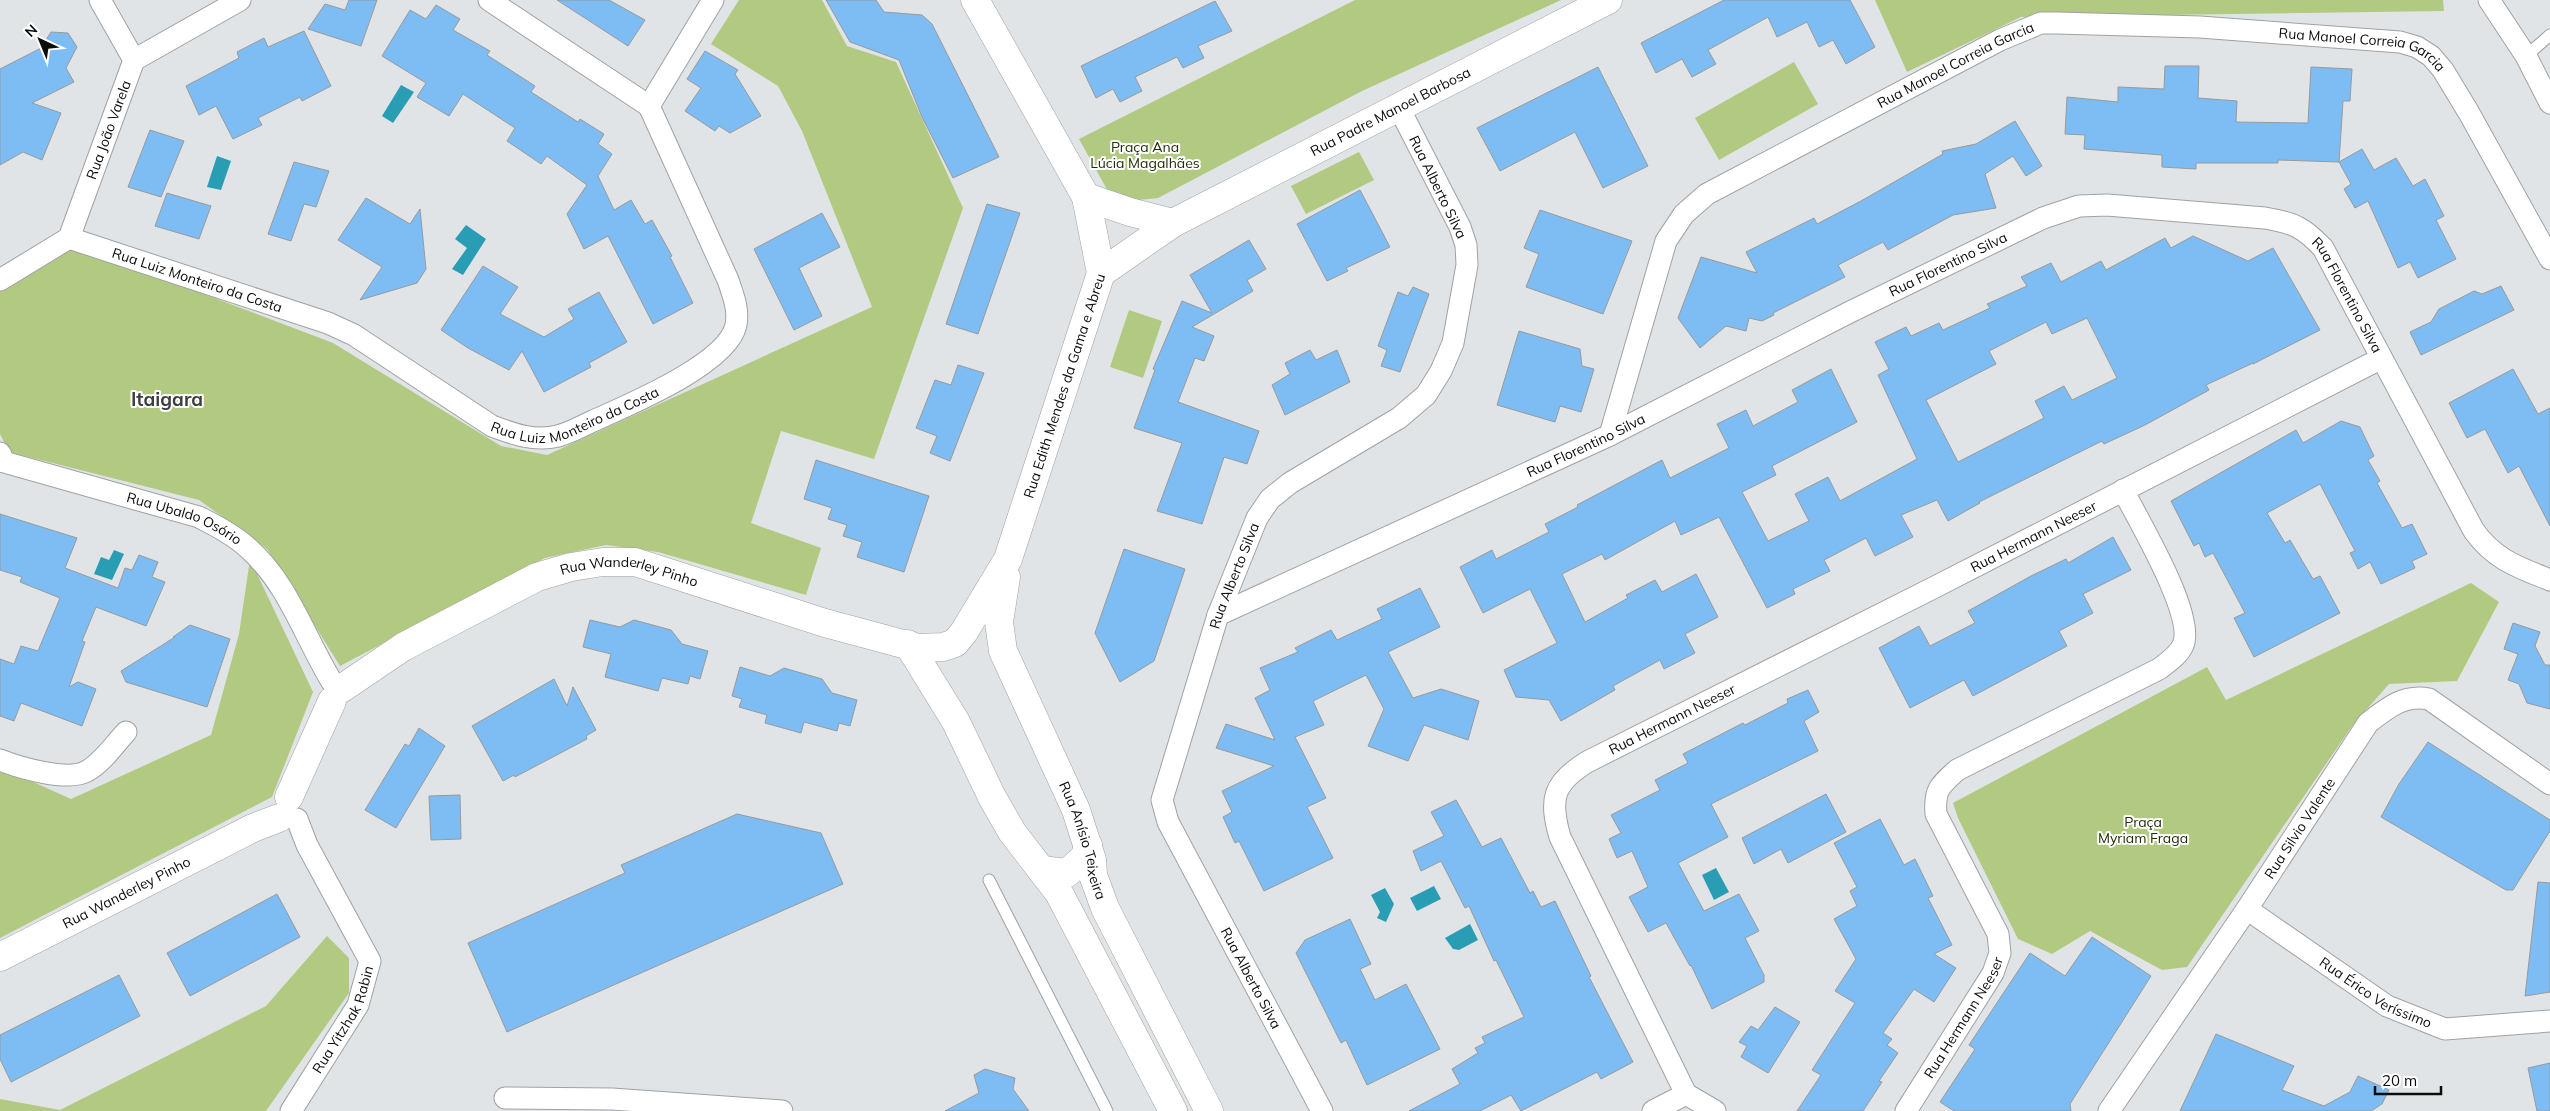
<svg xmlns="http://www.w3.org/2000/svg" width="2550" height="1111" font-family="Mulish,sans-serif">
  <style>
    .green { fill: #b2c981 }
    .water { fill: #299db4 }
    .building { fill: #7dbdf4; stroke: #979a9c; fill-rule: evenodd }
    .lines { fill: none; stroke-linecap: round; stroke-linejoin: round }
    .lane-casing { stroke: #9fa2a4; stroke-width: 13 }
    .street-casing { stroke: #9fa2a4; stroke-width: 23 }
    .secondary-casing { stroke: #9fa2a4; stroke-width: 29 }
    .lane { stroke: #fff; stroke-width: 11 }
    .street { stroke: #fff; stroke-width: 21 }
    .secondary { stroke: #fff; stroke-width: 28 }
    .labels { text-anchor: middle; stroke-width: 4; stroke-linejoin: round; paint-order: stroke }
    .street-label { font-size: 14px; fill: #0b0c0c; stroke: #fff }
    .park-label { font-size: 14px; fill: #232e04; stroke: #fff }
    .district-label { font-size: 19px; font-weight: bold; fill: #3b3d3e; stroke: #fff }
  </style>
  <rect width="100%" height="100%" fill="#e1e4e6"/>
  <g class="green">
    <path d="M739,0H822L847,46L896,62L963,208L874,459L781,431L751,523L821,548L806,595L658,552L606,545L545,558L340,666L267,549L199,500L9,452L0,434V288L66,242L333,343L501,446L547,455L872,307L802,131L778,86L711,44Z"/>
    <path d="M1355,0H1561L1362,91L1158,198L1129,201L1109,193L1079,139Z"/>
    <path d="M1875,0H2443L2444,11L2021,17L1907,72Z"/>
    <path d="M1794,62L1818,104L1719,160L1695,118Z"/>
    <path d="M1359,152L1374,180L1306,214L1291,186Z"/>
    <path d="M1129,310L1162,321L1143,378L1110,367Z"/>
    <path d="M250,559L313,692L272,797L0,938V767L71,799L211,735L239,634Z"/>
    <path d="M2471,583L2499,602L2457,681L2389,684L2352,726L2187,967L2162,970L2090,931L2052,954L2018,939L1958,818L1953,803L2207,667L2226,700Z"/>
    <path d="M327,936L349,958V993L266,1111H0V1099L60,1110L266,1006Z"/>
  </g>
  <g class="water">
    <path d="M401,85L414,92L393,123L382,116Z"/>
    <path d="M217,156L231,161L221,190L207,187Z"/>
    <path d="M466,225L486,239L463,275L452,269L467,248L455,239Z"/>
    <path d="M114,550L124,554L112,580L94,574L101,557L109,560Z"/>
    <path d="M1716,868L1729,892L1714,900L1702,875Z"/>
    <path d="M1434,886L1441,899L1417,911L1410,898Z"/>
    <path d="M1385,888L1394,904L1386,922L1377,918L1380,912L1371,895Z"/>
    <path d="M1470,924L1478,940L1459,950L1453,949L1445,938Z"/>
  </g>
  <g class="building">
    <path d="M349,0H377L361,46L308,29L325,4L345,10Z"/>
    <path d="M557,0H609L645,20L628,46Z"/>
    <path d="M826,0H876L884,12L922,15L932,24L999,157L953,178L922,117L899,60L850,42Z"/>
    <path d="M1724,0H1850L1875,47L1846,64L1833,40L1819,47L1807,22L1777,37L1768,17L1708,50L1716,64L1692,77L1682,59L1656,73L1641,43Z"/>
    <path d="M1215,1L1232,31L1198,46L1204,58L1183,68L1177,57L1135,77L1142,91L1120,102L1113,89L1096,98L1081,66Z"/>
    <path d="M436,5L460,19L453,30L490,51L487,55L535,86L531,92L578,122L580,119L604,134L598,144L612,154L598,176L614,210L631,200L645,224L652,220L672,256L670,257L693,303L653,324L608,236L584,249L567,214L587,185L547,156L541,164L507,141L515,128L463,94L449,116L417,97L426,83L382,56L410,10L426,19Z"/>
    <path d="M304,31L331,86L302,101L300,97L258,118L262,125L233,139L216,106L199,115L186,86L239,58L237,52L264,38L268,47Z"/>
    <path d="M51,32L68,33L77,47L66,68L74,82L32,103L61,113L42,160L23,152L0,165V69L41,48Z"/>
    <path d="M705,51L738,70L735,74L761,116L730,133L719,126L715,131L685,111L701,88L687,79Z"/>
    <path d="M2165,66H2199L2198,98L2237,101L2236,122L2308,123L2311,67L2352,69L2350,101H2343L2339,162L2278,160V163H2196V169L2162,167V155L2084,149L2085,135L2065,134L2067,97L2118,102V87L2164,89Z"/>
    <path d="M1598,67L1648,166L1603,188L1575,132L1500,171L1477,128Z"/>
    <path d="M2015,121L2042,166L2026,176L2013,156L1985,174L1996,208L1953,215L1888,250L1883,242L1838,265L1845,277L1773,313L1774,315L1762,321L1749,318L1746,331L1726,326L1700,348L1678,318L1701,257L1757,273L1746,252L1814,218L1817,224L1861,201L1943,154L1942,151L1976,144Z"/>
    <path d="M150,130L184,141L161,197L128,187Z"/>
    <path d="M2362,149L2374,170L2396,158L2413,186L2425,179L2444,216L2436,220L2456,259L2418,278L2410,262L2398,268L2368,201L2355,208L2344,189L2351,184L2339,162Z"/>
    <path d="M294,162L329,171L316,207L304,204L291,241L268,234Z"/>
    <path d="M1360,190L1390,247L1346,268L1348,271L1327,281L1297,224Z"/>
    <path d="M167,193L211,206L199,239L155,226Z"/>
    <path d="M366,198L410,224L420,209L426,269L417,283L360,300L382,267L338,240Z"/>
    <path d="M987,204L1020,213L978,334L946,324Z"/>
    <path d="M1540,210L1632,241L1603,314L1526,287L1539,254L1524,248Z"/>
    <path d="M822,213L840,247L799,268L822,316L794,330L754,249Z"/>
    <path d="M2193,236L2248,261L2273,248L2320,330L2253,364V363L2206,385L2209,390L2145,425L2104,444L2102,441L1979,502L1980,503L1948,521L1937,500L1901,515L1913,537L1875,556L1866,538L1824,560L1830,571L1793,589L1795,594L1767,608L1719,517L1681,535L1675,521L1605,560L1602,554L1562,574L1585,622L1628,598L1626,595L1655,580L1662,592L1696,574L1718,617L1685,634L1695,653L1664,669L1660,660L1613,686L1615,690L1561,721L1549,700L1516,697L1504,670L1557,643L1530,589L1483,613L1460,567L1492,550L1496,559L1549,532L1545,524L1578,507L1577,505L1662,460L1670,478L1729,448L1717,424L1746,410L1753,426L1798,402L1792,390L1831,369L1857,422L1772,466L1776,475L1742,492L1768,541L1809,521L1795,494L1828,477L1840,501L1917,459L1878,375L1889,369L1875,342L1906,327L1911,336L1939,323L1943,330L1990,308L1987,304L2027,286L2021,277L2051,263L2061,282L2101,261L2106,270L2165,238L2171,248ZM2087,318L2117,378L2072,400L2064,386L2035,401L2044,418L1958,462L1926,400L1996,364L1989,351L2046,322L2052,334Z"/>
    <path d="M1249,240L1266,269L1247,280L1253,291L1192,327L1214,336L1204,361L1195,358L1178,402L1259,431L1247,464L1224,457L1202,524L1157,511L1182,443L1134,428L1155,370L1153,369L1182,301L1212,313L1190,275Z"/>
    <path d="M483,266L518,287L500,314L544,337L574,319L568,309L599,292L627,342L589,363L591,367L544,392L522,351L509,370L468,348L441,330Z"/>
    <path d="M2501,286L2514,310L2421,355L2410,332L2431,322L2439,309L2474,291L2482,294Z"/>
    <path d="M1413,287L1429,294L1400,372L1381,366L1387,350L1378,346L1398,292L1408,296Z"/>
    <path d="M1519,331L1580,349L1582,366L1594,369L1581,412L1560,406L1555,422L1497,405Z"/>
    <path d="M1310,350L1316,360L1337,350L1350,382L1285,415L1272,385L1290,374L1285,363Z"/>
    <path d="M958,365L984,373L950,461L930,453L937,436L916,428L935,380L951,385Z"/>
    <path d="M2513,369L2538,414L2550,408V526L2519,466L2508,473L2485,429L2467,438L2449,403Z"/>
    <path d="M2341,421L2360,427L2374,456L2368,460L2380,481L2377,483L2402,528L2412,524L2427,554L2412,561L2415,568L2381,584L2370,562L2358,569L2350,553L2355,551L2320,484L2267,513L2285,543L2290,540L2313,579L2320,576L2340,613L2254,657L2234,618L2245,613L2213,553L2205,557L2199,543L2194,546L2171,501L2296,430L2303,443Z"/>
    <path d="M816,460L929,496L904,572L857,557L862,542L843,536L847,525L828,519L832,508L804,499Z"/>
    <path d="M0,514L77,538L65,568L118,588L125,568L132,570L139,555L158,562L152,577L165,582L146,626L96,607L82,641L85,642L69,687L78,682L96,689L82,726L21,703L14,721L0,716V659L14,664L21,646L38,651L60,598L20,582L22,577L0,570Z"/>
    <path d="M2113,537L2131,570L2083,594L2093,613L2059,631L2067,646L1973,696L1964,680L1910,708L1879,648L1919,626L1930,646L1975,623L1968,611L2031,576L2066,559L2068,563Z"/>
    <path d="M1124,549L1185,569L1154,661L1120,682L1095,633Z"/>
    <path d="M1420,588L1440,627L1388,652L1413,698L1441,689L1479,701L1468,740L1424,725L1408,761L1368,746L1384,709L1366,675L1313,701L1324,725L1295,737L1326,798L1307,807L1333,858L1264,891L1239,841L1235,843L1223,817L1232,812L1222,791L1274,766L1216,748L1226,724L1275,740L1255,698L1270,690L1260,668L1298,652L1295,648L1331,630L1337,640L1382,619L1377,609Z"/>
    <path d="M590,620L620,627L634,620L671,630L682,644L708,651L700,679L690,676L688,684L662,678L658,691L605,677L611,654L583,647Z"/>
    <path d="M2513,623L2540,632L2535,646L2545,665H2550V709L2527,703L2519,684L2508,680L2518,654L2504,649Z"/>
    <path d="M190,625L230,639L207,707L126,682L121,671L175,637H173Z"/>
    <path d="M740,667L770,676L784,668L822,679L832,693L857,700L850,726L839,723L837,731L804,722L801,733L765,723L767,715L739,707L742,699L732,696Z"/>
    <path d="M554,679L567,706L573,687L596,730L586,736L587,739L515,777L514,775L503,781L472,726Z"/>
    <path d="M1808,690L1819,712L1804,721L1818,751L1711,804L1728,837L1678,863L1704,911L1739,894L1759,931L1745,938L1764,975V982L1712,1009L1691,965L1690,966L1666,923L1648,932L1629,897L1648,887L1632,851L1617,858L1609,839L1621,833L1611,815L1660,790L1655,780L1688,763L1683,754L1743,723L1745,725L1788,703L1787,699Z"/>
    <path d="M419,728L445,746L396,828L365,810L405,744L409,746Z"/>
    <path d="M2428,742L2550,820V831L2513,890H2506L2381,817L2399,784Z"/>
    <path d="M1826,794L1846,832L1788,863L1781,849L1754,864L1742,838Z"/>
    <path d="M460,795L461,839L431,840L429,796Z"/>
    <path d="M1456,800L1482,847L1501,838L1530,893L1533,891L1541,907L1555,901L1591,976L1589,977L1633,1062L1601,1079L1597,1072L1521,1111L1511,1095L1480,1111H1409L1460,1084L1452,1069L1478,1053L1475,1048L1485,1043L1482,1037L1524,1017L1496,960L1494,961L1469,906L1465,908L1441,861L1421,871L1413,851L1444,836L1431,812Z"/>
    <path d="M737,814L821,833L843,884L507,1032L468,943L625,873L621,865Z"/>
    <path d="M1880,819L1904,865L1915,859L1933,896L1928,898L1952,945L1934,954L1956,968L1934,1002L1914,989L1883,1033L1892,1039L1887,1045L1898,1053L1879,1081L1882,1082L1863,1111H1797L1821,1075L1812,1070L1855,1003L1835,991L1856,959L1834,919L1857,906L1850,891L1857,887L1834,843Z"/>
    <path d="M2538,882L2550,883V992L2525,996Z"/>
    <path d="M277,894L300,937L190,996L167,953Z"/>
    <path d="M1350,919L1371,964L1360,969L1375,1000L1406,984L1440,1049L1367,1085L1346,1040L1341,1043L1296,953L1305,940Z"/>
    <path d="M2092,937L2151,976L2070,1104L2071,1111H1954L1940,1102L1975,1049L1969,1045L2030,953L2065,976Z"/>
    <path d="M119,975L140,1016L11,1082L0,1059V1035Z"/>
    <path d="M1775,1007L1800,1022L1768,1073L1741,1057L1747,1046L1739,1042L1751,1026L1758,1030Z"/>
    <path d="M2216,1034L2294,1066L2282,1090L2324,1106L2350,1092L2358,1076L2389,1090L2382,1104L2371,1111H2180Z"/>
    <path d="M2550,1063V1111H2537L2528,1068Z"/>
    <path d="M985,1069L1015,1078L1013,1089L1029,1111H945L979,1093L974,1075Z"/>
  </g>
  <g class="lines">
    <defs>
      <g id="lane">
        <path d="M2526,56L2550,35"/>
        <path d="M989,880L1107,1111"/>
      </g>
      <g id="street">
        <path d="M100,0L134,60"/>
        <path d="M489,0L649,106"/>
        <path d="M2489,0L2526,56L2550,103"/>
        <path d="M649,106L713,0"/>
        <path id="s1" d="M69,238L328,323L354,335L492,426C513,434 535,442 558,436C570,433 582,426 593,421C628,405 728,364 736,325C739,309 733,295 728,280L649,106"/>
        <path id="s2" d="M0,280L69,238L134,60L240,0"/>
        <path id="s3" d="M1610,435L1666,241L1684,214L1707,194L2000,40L2041,23H2057L2200,27L2400,42L2417,47L2431,56L2443,70L2469,113L2550,259"/>
        <path id="s4" d="M0,453L4,462L199,517C216,526 234,535 248,548C288,583 305,638 332,682"/>
        <path id="s5" d="M1218,615L1610,435L1848,313L2043,218L2079,206L2107,205L2265,218C2294,223 2303,227 2323,248L2474,531C2495,560 2518,567 2550,580"/>
        <path d="M0,760C20,768 69,782 87,771C102,763 114,745 126,732"/>
        <path id="s6" d="M2247,909L2387,1006L2445,1029L2550,1021"/>
        <path d="M505,1098L612,1099L782,1111"/>
        <path id="s7" d="M291,1111L358,1005L370,961L307,845L297,819"/>
        <path id="s8" d="M1322,1111L1168,822L1162,800L1218,615L1257,518L1270,499L1290,483L1399,418L1426,395L1441,371L1453,343L1467,265L1466,245L1460,227L1398,106"/>
        <path d="M1653,1111L1686,1094"/>
        <path id="s9" d="M1715,1111L1686,1094L1560,837C1549,799 1553,783 1587,762L1935,587L2380,359"/>
        <path id="s10" d="M1906,1111L1993,973L2000,953L1998,934L1936,814C1934,790 1940,785 1957,770L2159,669C2167,663 2179,655 2183,645C2196,616 2138,520 2123,490"/>
        <path id="s11" d="M2109,1111L2247,909L2368,723C2387,708 2404,694 2429,699L2550,784"/>
      </g>
      <g id="secondary">
        <path d="M1086,197L1130,212L1173,223"/>
        <path id="s12" d="M1101,273L1173,223L1608,0"/>
        <path id="s13" d="M1006,577L999,622L1003,651L1076,810L1092,860L1093,875L1105,908L1209,1111"/>
        <path d="M908,644L956,722L992,797L1012,832L1059,893L1173,1111"/>
        <path id="s14" d="M341,689L403,647L537,577L571,567L603,562H635L825,623L918,648L943,647L955,643L964,632L1008,559L1101,273L1086,197L975,0"/>
        <path d="M289,797L332,701"/>
        <path d="M1041,870L1067,873L1085,857L1088,845"/>
        <path id="s15" d="M0,957L253,828L279,818"/>
      </g>
    </defs>
    <use href="#lane" class="lane-casing"/>
    <use href="#street" class="street-casing"/>
    <use href="#secondary" class="secondary-casing"/>
    <use href="#lane" class="lane"/>
    <use href="#street" class="street"/>
    <use href="#secondary" class="secondary"/>
  </g>
  <g class="labels">
    <g class="street-label">
      <text dy="5" stroke="none"><textPath href="#s3" startOffset="965">Rua Manoel Correia Garcia</textPath></text>
      <text dy="5" stroke="none"><textPath href="#s3" startOffset="545">Rua Manoel Correia Garcia</textPath></text>
      <text dy="5" stroke="none"><textPath href="#s12" startOffset="332">Rua Padre Manoel Barbosa</textPath></text>
      <text dy="5" stroke="none"><textPath href="#s2" startOffset="196">Rua João Varela</textPath></text>
      <text transform="translate(1438 187) rotate(64)" y="5">Rua Alberto Silva</text>
      <text dy="5" stroke="none"><textPath href="#s5" startOffset="810">Rua Florentino Silva</textPath></text>
      <text dy="5" stroke="none"><textPath href="#s1" startOffset="135">Rua Luiz Monteiro da Costa</textPath></text>
      <text dy="5" stroke="none"><textPath href="#s5" startOffset="1260">Rua Florentino Silva</textPath></text>
      <text dy="5" stroke="none"><textPath href="#s14" startOffset="941">Rua Edith Mendes da Gama e Abreu</textPath></text>
      <text dy="5" stroke="none"><textPath href="#s1" startOffset="555">Rua Luiz Monteiro da Costa</textPath></text>
      <text dy="5" stroke="none"><textPath href="#s5" startOffset="405">Rua Florentino Silva</textPath></text>
      <text dy="5" stroke="none"><textPath href="#s4" startOffset="199">Rua Ubaldo Osório</textPath></text>
      <text dy="5" stroke="none"><textPath href="#s9" startOffset="909">Rua Hermann Neeser</textPath></text>
      <text dy="5" stroke="none"><textPath href="#s8" startOffset="586">Rua Alberto Silva</textPath></text>
      <text dy="5" stroke="none"><textPath href="#s14" startOffset="321">Rua Wanderley Pinho</textPath></text>
      <text dy="5" stroke="none"><textPath href="#s9" startOffset="504">Rua Hermann Neeser</textPath></text>
      <text dy="5" stroke="none"><textPath href="#s11" startOffset="341">Rua Silvio Valente</textPath></text>
      <text dy="5" stroke="none"><textPath href="#s13" startOffset="281">Rua Anísio Teixeira</textPath></text>
      <text dy="5" stroke="none"><textPath href="#s15" startOffset="142">Rua Wanderley Pinho</textPath></text>
      <text transform="translate(1251 978) rotate(62)" y="5">Rua Alberto Silva</text>
      <text dy="5" stroke="none"><textPath href="#s6" startOffset="154">Rua Érico Veríssimo</textPath></text>
      <text dy="5" stroke="none"><textPath href="#s10" startOffset="110">Rua Hermann Neeser</textPath></text>
      <text dy="5" stroke="none"><textPath href="#s7" startOffset="106">Rua Yitzhak Rabin</textPath></text>
    </g>
    <g class="park-label">
      <text x="1145" y="152">Praça Ana<tspan x="1145" dy="16">Lúcia Magalhães</tspan></text>
      <text x="2143" y="827">Praça<tspan x="2143" dy="16">Myriam Fraga</tspan></text>
    </g>
    <g class="district-label">
      <text x="167" y="406">Itaigara</text>
    </g>
  </g>
  <g transform="translate(40 40) rotate(316)" stroke="#ffffff" stroke-width="4" paint-order="stroke">
  <path d="M0-4L9 19L0 12L-9 19Z" fill="#0b0c0c"/>
  <text y="-8" font-size="14" font-weight="bold" text-anchor="middle" fill="#0b0c0c">N</text>
  </g>
  <path d="M2375 1086v8h66v-8" fill="none" stroke="#0b0c0c" stroke-width="2.5"/>
  <text x="2382" y="1086" font-size="15" fill="#0b0c0c" stroke="#ffffff" stroke-width="4" paint-order="stroke">20 m</text>
</svg>
